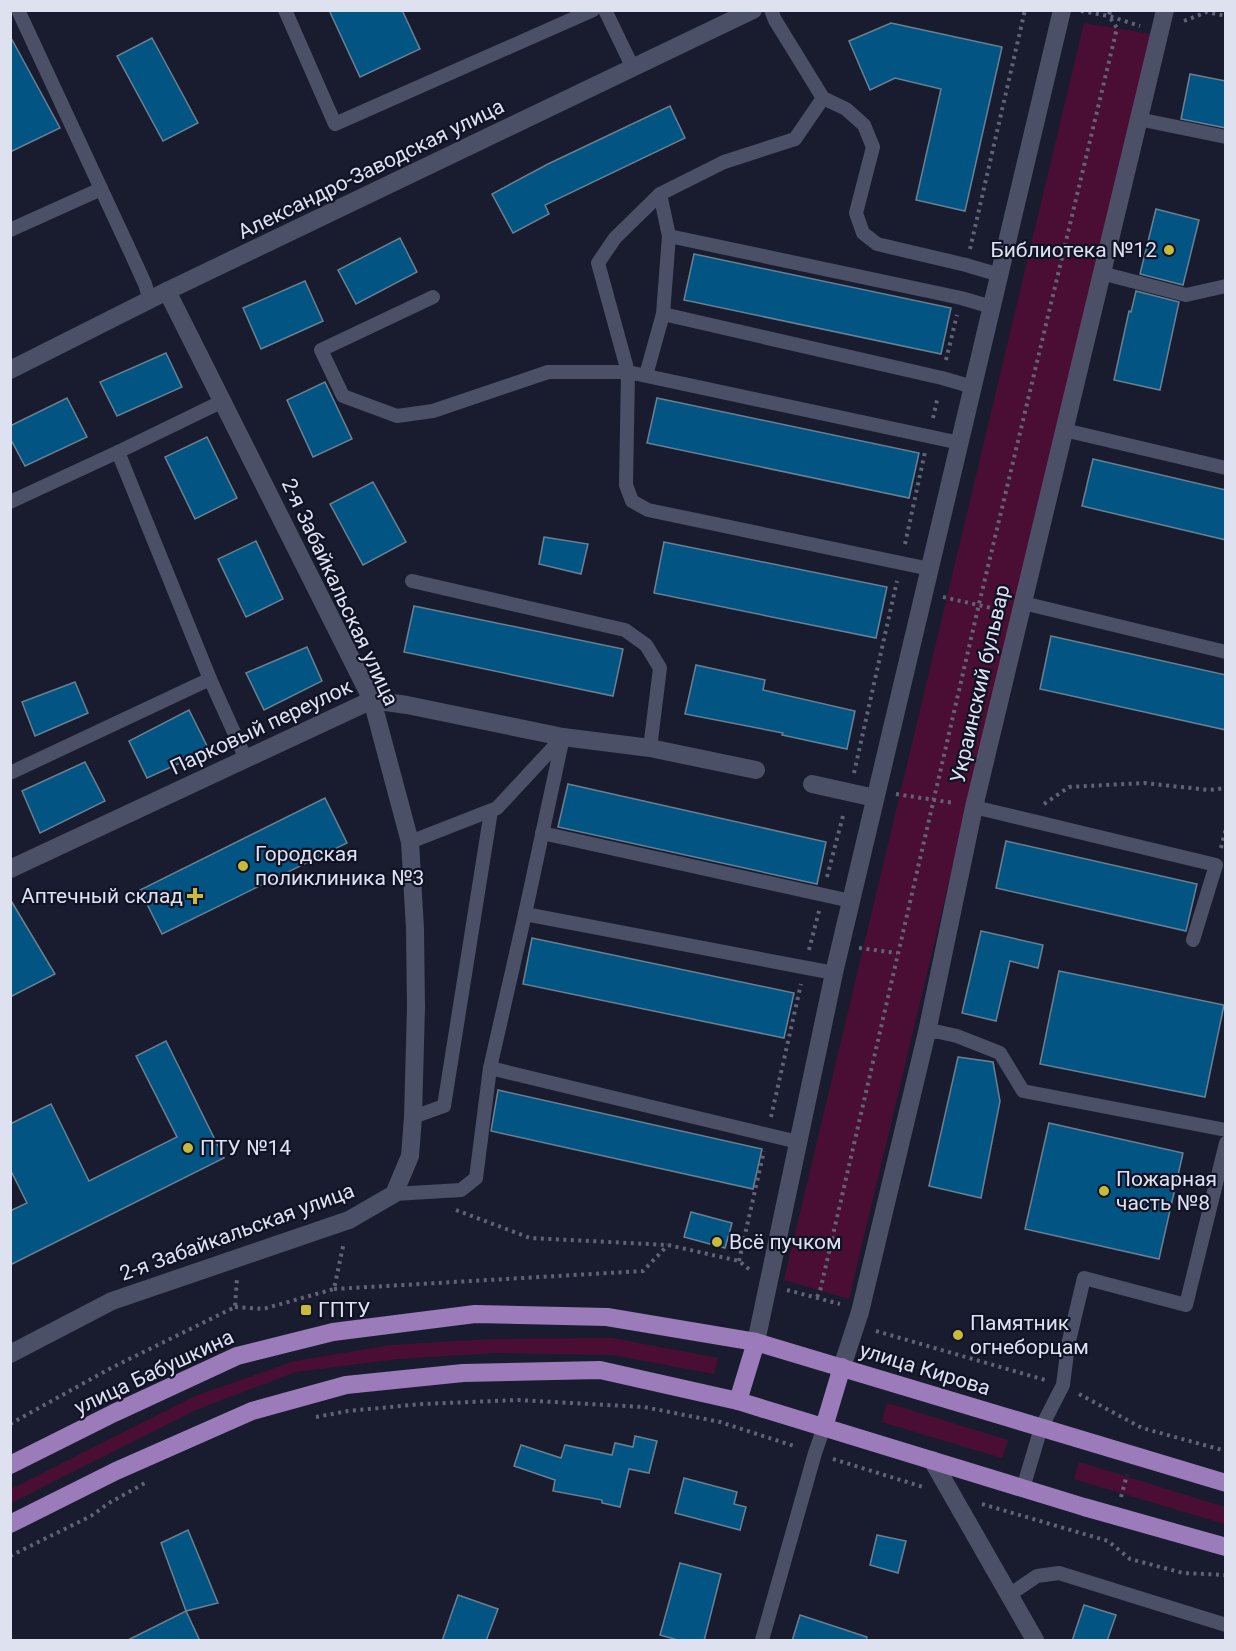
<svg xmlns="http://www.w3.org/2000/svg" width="1236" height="1651" font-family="Roboto,sans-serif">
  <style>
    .green { fill: #4a0e34 }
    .building { fill: #025583; stroke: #6a8092; stroke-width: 1.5 }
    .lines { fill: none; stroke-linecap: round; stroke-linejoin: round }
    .path { stroke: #606375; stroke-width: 4; stroke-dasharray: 3 4.5; stroke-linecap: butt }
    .lane { stroke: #4c5066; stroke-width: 14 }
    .street { stroke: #4c5066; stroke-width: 18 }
    .primary { stroke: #9b7bb9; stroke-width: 18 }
    .poi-dot { fill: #c8bb3b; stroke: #101225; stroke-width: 2 }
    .labels { text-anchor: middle; stroke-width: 4.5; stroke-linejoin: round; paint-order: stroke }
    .street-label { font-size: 21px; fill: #dee1ef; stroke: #101225 }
    .poi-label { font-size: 21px; fill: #dee1ef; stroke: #101225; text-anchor: start }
  </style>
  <rect width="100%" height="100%" fill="#191c2f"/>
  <g class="green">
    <path d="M1084,23L1152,34L849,1299L784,1280Z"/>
    <path d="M612,1338L718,1358L714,1374L613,1355L495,1353L398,1359L296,1372L198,1409L11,1503V1489L195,1396L295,1361L391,1345L491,1339Z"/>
    <path d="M887,1403L1008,1440L1002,1458L882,1422Z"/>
    <path d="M1079,1462L1225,1507V1524L1074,1479Z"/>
  </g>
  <g class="building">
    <path d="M329,10H402L420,49L360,77Z"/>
    <path d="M891,23L1002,47L965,211L916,200L941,89L895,78L870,90L849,41Z"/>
    <path d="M10,36L60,128L10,152Z"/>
    <path d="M152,38L198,123L163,141L117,56Z"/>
    <path d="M1190,74L1226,81V128L1181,119Z"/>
    <path d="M670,106L685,138L545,205L549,214L513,233L492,194L548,164Z"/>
    <path d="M1156,209L1199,220L1183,285L1140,274Z"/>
    <path d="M400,238L417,272L356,304L338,270Z"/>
    <path d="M694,254L951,308L941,354L684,300Z"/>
    <path d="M305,281L323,321L261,349L243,308Z"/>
    <path d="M1136,291L1179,302L1160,390L1114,380L1129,311L1131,312Z"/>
    <path d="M166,353L182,387L117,416L100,382Z"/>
    <path d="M325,382L352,439L313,457L287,400Z"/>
    <path d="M67,398L87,437L25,466L10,438V426Z"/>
    <path d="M657,398L919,453L909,498L647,443Z"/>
    <path d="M207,437L237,498L195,519L165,457Z"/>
    <path d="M1093,459L1226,490V540L1082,506Z"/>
    <path d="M373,482L406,542L363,565L330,504Z"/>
    <path d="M544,537L588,544L581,574L539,564Z"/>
    <path d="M256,541L283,599L246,617L218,559Z"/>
    <path d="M664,542L887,587L876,638L654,593Z"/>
    <path d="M414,606L623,649L613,696L404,652Z"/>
    <path d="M1051,636L1226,675V730L1040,689Z"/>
    <path d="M307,647L322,681L264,710L246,673Z"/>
    <path d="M696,665L765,680L763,690L855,711L847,749L782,735L783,733L685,714Z"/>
    <path d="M75,682L88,713L35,736L22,702Z"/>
    <path d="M189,710L209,750L147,778L129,741Z"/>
    <path d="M85,762L105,801L40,833L22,791Z"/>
    <path d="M568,784L826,842L817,884L558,827Z"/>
    <path d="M325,798L347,843L162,934L140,890Z"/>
    <path d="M1006,841L1197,884L1186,931L996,888Z"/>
    <path d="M10,899L55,974L10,997Z"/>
    <path d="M981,931L1043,945L1038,968L1010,961L996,1021L962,1013Z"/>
    <path d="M532,938L794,993L784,1038L523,984Z"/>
    <path d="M1059,971L1224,1005L1205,1097L1040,1064Z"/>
    <path d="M166,1041L224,1158L10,1265V1211L27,1203L10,1169V1124L51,1104L89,1181L177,1137L136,1056Z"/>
    <path d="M958,1057L993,1062L1000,1101L981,1198L929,1186Z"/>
    <path d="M498,1090L762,1149L753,1189L491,1131Z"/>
    <path d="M1049,1123L1183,1153L1159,1259L1025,1229Z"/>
    <path d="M691,1212L732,1223L725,1248L684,1237Z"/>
    <path d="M635,1436L657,1441L649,1473L629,1469L620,1507L602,1503V1500L553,1491L555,1480L514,1466L521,1445L561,1458L565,1445L612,1455L615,1443L633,1447Z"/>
    <path d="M684,1478L737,1492L734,1504L746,1507L740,1530L675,1513Z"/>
    <path d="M188,1530L218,1603L186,1611L161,1543Z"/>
    <path d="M877,1535L906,1541L898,1573L870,1565Z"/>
    <path d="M680,1563L721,1574L704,1641H681L660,1635Z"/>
    <path d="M458,1595L498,1609L486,1641H442Z"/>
    <path d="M1084,1605L1116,1615L1107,1641H1072Z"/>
    <path d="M186,1611L200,1641H126Z"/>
    <path d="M800,1615L867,1637L866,1641H792Z"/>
  </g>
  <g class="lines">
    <g class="path">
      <path d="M1081,11L1109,16L1140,26"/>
      <path d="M1184,21L1207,12L1226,16"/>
      <path d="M970,249L1025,10"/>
      <path d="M946,360L957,315"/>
      <path d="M933,418L938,396"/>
      <path d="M905,544L925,452"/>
      <path d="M943,597L1000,610"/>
      <path d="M854,773L897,581"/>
      <path d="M896,794L954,803"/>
      <path d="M1044,804L1069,787L1144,783L1209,790L1226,788"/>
      <path d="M1221,848L1226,828"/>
      <path d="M827,877L844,812"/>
      <path d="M859,948L897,953"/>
      <path d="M809,950L819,911"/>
      <path d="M771,1117L801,984"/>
      <path d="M456,1210L530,1238L668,1245L739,1261L750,1270"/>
      <path d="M739,1261L764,1151"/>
      <path d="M334,1289L643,1271L668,1245"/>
      <path d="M787,1290L840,1304"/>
      <path d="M817,1297L820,1291L979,604L1117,28L1109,16L1110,10"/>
      <path d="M235,1307L263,1309L334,1289L344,1242"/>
      <path d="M876,1331L1045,1380"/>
      <path d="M1079,1394L1142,1428L1226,1451"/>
      <path d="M316,1417L348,1411L422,1404L518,1400L644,1407L720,1422L797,1447"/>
      <path d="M10,1424L111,1368L235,1307L237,1279"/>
      <path d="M833,1459L923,1487"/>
      <path d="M1121,1497L1127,1475"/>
      <path d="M982,1504L1108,1541L1130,1559L1183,1573L1226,1575"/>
      <path d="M10,1556L91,1516L109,1503L145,1483"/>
    </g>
    <g class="lane">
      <path d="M18,10L130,251L145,284L150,300"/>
      <path d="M285,10L335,124L593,10"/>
      <path d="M605,10L633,68"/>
      <path d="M771,10L775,20L823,98L846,109L864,125L873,147L856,213L863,233L877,244L966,265L1000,275"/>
      <path d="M823,98L795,139L724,162L660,194L615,238L598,263L628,372L960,443"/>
      <path d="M1138,119L1226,137"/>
      <path d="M10,230L101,189"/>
      <path d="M669,236L961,298L992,307"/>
      <path d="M1101,273L1186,295L1226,286"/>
      <path d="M433,297L321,350L343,396L397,416L433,411L548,372H628L626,485L632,501L648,510L930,569"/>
      <path d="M663,314L942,378L973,387"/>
      <path d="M646,375L663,314L669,236L660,194"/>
      <path d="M1064,430L1226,468"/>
      <path d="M10,502L118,452L223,401"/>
      <path d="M412,581L625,630L646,645L660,668L650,748"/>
      <path d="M1023,603L1226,652"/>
      <path d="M210,679L246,759"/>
      <path d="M563,737L525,914L834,973"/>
      <path d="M10,773L210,679L118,452"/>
      <path d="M974,807L1216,865L1193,940"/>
      <path d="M542,833L851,901"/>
      <path d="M410,842L497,808L563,737"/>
      <path d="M927,1032H939L957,1036L1000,1053L1023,1091L1226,1130"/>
      <path d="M490,1068L798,1142"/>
      <path d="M413,1117L444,1106L491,811"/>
      <path d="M394,1194L461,1190L476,1178L490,1068L525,914"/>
      <path d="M1023,1488L1041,1428L1063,1385L1068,1345L1084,1278L1186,1305L1226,1143"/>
      <path d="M1009,1595L1037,1576L1059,1573L1226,1625"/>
      <path d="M762,1640L815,1453L824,1427"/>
    </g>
    <g class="street">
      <path d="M10,370L167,291L753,10"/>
      <path d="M812,784L875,798"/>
      <path d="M10,869L372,700L407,705L563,737L650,748L756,770"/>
      <path d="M756,1342L834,973L1062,10"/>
      <path d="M10,1354L112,1301L349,1220L394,1194L410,1156L413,1117L416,1007L415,929L410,842L372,700L167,291"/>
      <path d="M842,1367L860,1312L927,1032L974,807L1165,10"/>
      <path d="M932,1460L1035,1640"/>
    </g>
    <g class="primary">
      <path d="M738,1401L756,1342"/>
      <path d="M824,1427L842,1367"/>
      <path d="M10,1465L114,1413L237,1356L333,1332L475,1314L607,1317L756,1342L1226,1483"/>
      <path d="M10,1524L116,1471L252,1411L346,1385L463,1373L600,1370L738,1401L1084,1507L1226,1547"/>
    </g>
  </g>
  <g class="poi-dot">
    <circle cx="1169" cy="250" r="6"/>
    <circle cx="243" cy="866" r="6"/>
    <path d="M192 887h6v6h6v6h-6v6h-6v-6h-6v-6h6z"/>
    <circle cx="188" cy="1148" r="6"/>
    <circle cx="1104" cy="1191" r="6"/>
    <circle cx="717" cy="1242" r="6"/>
    <rect x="300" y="1304" width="12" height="12" rx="3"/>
    <circle cx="958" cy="1335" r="6"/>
  </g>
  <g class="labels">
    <g class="street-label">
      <text transform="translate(371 169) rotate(-26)" y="7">Александро-Заводская улица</text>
      <text transform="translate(340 592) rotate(65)" y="7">2-я Забайкальская улица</text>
      <text transform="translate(980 684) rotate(-77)" y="7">Украинский бульвар</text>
      <text transform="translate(261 727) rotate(-25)" y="7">Парковый переулок</text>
      <text transform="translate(237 1232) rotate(-20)" y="7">2-я Забайкальская улица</text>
      <text transform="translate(925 1369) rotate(17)" y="7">улица Кирова</text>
      <text transform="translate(154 1372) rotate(-25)" y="7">улица Бабушкина</text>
    </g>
    <g class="poi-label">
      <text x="1157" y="257" text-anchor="end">Библиотека №12</text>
      <text x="255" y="861">Городская<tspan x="255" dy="24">поликлиника №3</tspan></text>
      <text x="183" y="903" text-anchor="end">Аптечный склад</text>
      <text x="200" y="1155">ПТУ №14</text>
      <text x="1116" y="1186">Пожарная<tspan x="1116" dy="24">часть №8</tspan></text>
      <text x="729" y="1249">Всё пучком</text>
      <text x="318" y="1317">ГПТУ</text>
      <text x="970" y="1330">Памятник<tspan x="970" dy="24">огнеборцам</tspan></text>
    </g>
  </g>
  <rect width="1236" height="1651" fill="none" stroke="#dee1ef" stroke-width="24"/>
</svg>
